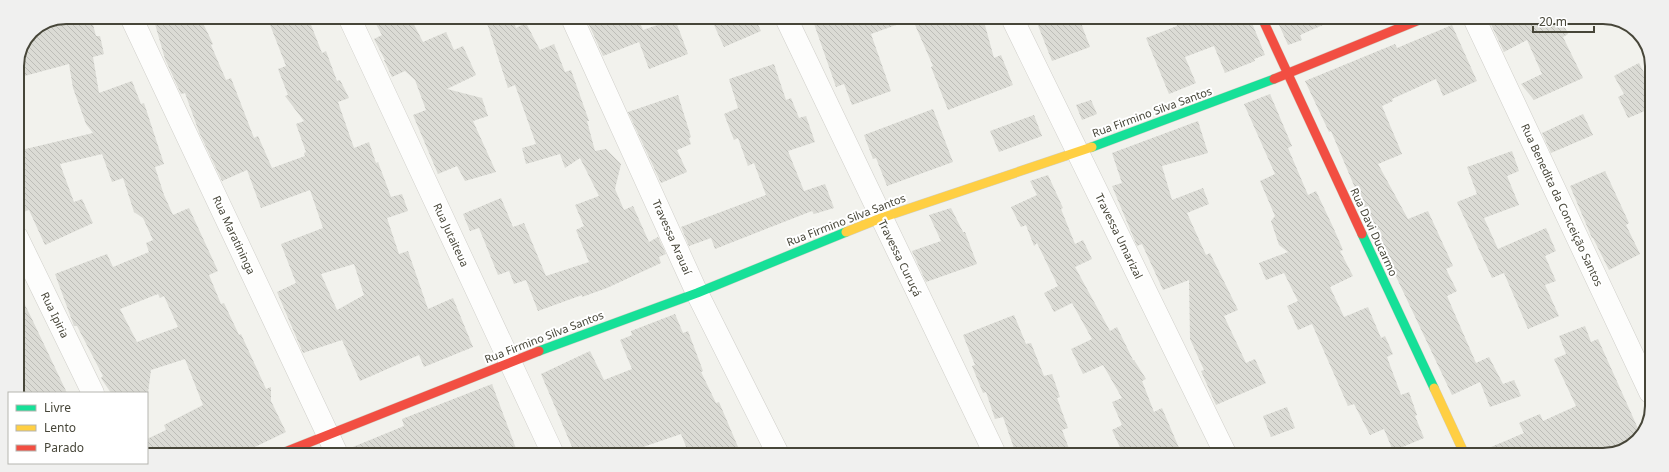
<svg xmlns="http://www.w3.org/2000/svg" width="1669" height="472" font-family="'Noto Sans',sans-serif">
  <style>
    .building { fill: url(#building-back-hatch); fill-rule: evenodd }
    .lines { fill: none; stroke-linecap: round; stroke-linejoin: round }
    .street-casing { stroke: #d0cfca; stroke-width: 23 }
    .fast-casing { stroke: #d1d1c6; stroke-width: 10 }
    .slow-casing { stroke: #d1d1c6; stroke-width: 10 }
    .jam-casing { stroke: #d1d1c6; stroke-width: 10 }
    .street { stroke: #fdfdfc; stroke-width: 22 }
    .fast { stroke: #16e098; stroke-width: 9 }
    .slow { stroke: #ffcf43; stroke-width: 9 }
    .jam { stroke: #f24e42; stroke-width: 9 }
    .labels { text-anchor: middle; stroke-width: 4; stroke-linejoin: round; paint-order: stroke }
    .street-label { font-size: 11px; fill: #474639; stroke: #fff }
    .rim { fill: none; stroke: #474639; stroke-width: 2 }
  </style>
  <defs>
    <pattern id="building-back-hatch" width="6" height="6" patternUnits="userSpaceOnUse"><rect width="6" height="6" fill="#dbdbd5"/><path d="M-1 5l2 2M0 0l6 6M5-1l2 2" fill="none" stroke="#bdbdb8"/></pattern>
  </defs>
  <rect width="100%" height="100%" fill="#f2f2ed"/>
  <g class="building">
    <path d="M66,17H91L96,36H100L104,54L93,57L99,93L132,81L141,104L144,103L164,164L155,167L164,195L173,215L189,208L218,271L209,275L221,304L224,303L239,335L241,334L266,389L271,387V401L286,432L257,446L235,454L147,453V439L166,430L164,425L203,405L185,359L151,370L148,393H111L101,378L103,376L77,326H74L55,274L107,254L113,267L149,252L146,243L153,240L143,218L134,212L123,178L112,182L102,154L60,164L74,202L82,199L93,223L45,245L29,210L17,214V151L93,133L86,124L73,88L69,64L17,78V66L32,31ZM158,294L160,298L164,296L178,327L137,342L120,309Z"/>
    <path d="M153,17H200L213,44L211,45L226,80L231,78L254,138L258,136L272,168L305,156L304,153L306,152L296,124L304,121L285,96L288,95L278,69L286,66L267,17H308L322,53L326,51L337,81L340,80L349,98L338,102L354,148L369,142L376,163L378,162L391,197L402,194L408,211L387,218L399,254L408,251L428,309L453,298L473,347L424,367L419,355L360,381L342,340L303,353L277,292L296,283L281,244L323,228L310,190L261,208L247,170L222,181L199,132L185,93L181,94L165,59ZM354,264L364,295L337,310L321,274Z"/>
    <path d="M372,17H410L423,42L446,32L454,50L463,46L476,75L447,89L482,98L488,116L473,121L496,172L465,181L457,166L438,174L413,115L426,110L415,80L405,71L392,77L384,60H385L374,39L382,35Z"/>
    <path d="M485,17H512L516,28L526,23L540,50L554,44L565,72L571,70L589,121H587L595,151L606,149L621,164L615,189L624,210L633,206L649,242L658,237L666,254L659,257L661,263L607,288L582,297V295L538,311L526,280L514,284L509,271L498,275L479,228L470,231L463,214L501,198L513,227L524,223L546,276L589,262L576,230L584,226L575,205L599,196L580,158L565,168L560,154L526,164L522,148L536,144L515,85L508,88Z"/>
    <path d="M586,18H613L615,24L630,18H638L643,30L675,19L688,54L649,69L639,42L603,56Z"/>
    <path d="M729,18H755L761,31L724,47L714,25Z"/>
    <path d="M812,18H909L910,20L871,34L891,91L852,105L844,84L836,87Z"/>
    <path d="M912,18H983L994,58L1001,55L1013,85L948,110L931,67L933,66Z"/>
    <path d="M1035,18H1079L1090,47L1052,61Z"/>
    <path d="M1174,18H1250L1265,55L1254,59L1255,61L1225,73L1214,46L1185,57L1196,83L1169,94L1146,38L1177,26Z"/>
    <path d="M1276,18H1339L1300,35L1302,40L1288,45Z"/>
    <path d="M1488,18L1561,19L1568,34L1563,37L1583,78L1534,100L1521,84L1542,74L1527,40L1504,52Z"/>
    <path d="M1452,25L1477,81L1443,96L1436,79L1392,99L1393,101L1382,106L1402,154L1378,164L1408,219L1428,211L1453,266L1446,269L1457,291L1447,296L1476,363L1489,357L1503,384L1514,380L1521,396L1490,407L1480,382L1452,395L1375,232L1378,231L1358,195L1331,131L1329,132L1305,81L1395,44L1397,48Z"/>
    <path d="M1639,63L1652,88V108L1628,118L1618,97L1624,94L1614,76Z"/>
    <path d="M774,64L786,100L791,98L799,118L806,116L815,142L788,151L804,191L825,184L834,208L814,214L812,211L715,249L711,238L689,246L681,227L766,195L754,163L748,166L738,138L734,140L724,114L738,108L729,79Z"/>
    <path d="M1270,94L1292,146L1288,148L1308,195L1316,191L1333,227L1343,250L1340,251L1353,276L1330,287L1344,317L1368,307L1381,338L1385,336L1393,354L1387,357L1401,395L1409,392L1417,415L1415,416L1424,438L1393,451L1384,429L1370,435L1354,404L1348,406L1312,324L1298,330L1287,306L1298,301L1284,273L1266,280L1259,263L1288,252L1279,245L1271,221L1275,216L1260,181L1275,174L1244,104Z"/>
    <path d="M678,95L691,137L689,138L691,144L677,150L687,172L661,183L628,112Z"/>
    <path d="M1091,100L1097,114L1082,120L1076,105Z"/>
    <path d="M933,109L953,162L887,186L876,158L873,159L864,135Z"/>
    <path d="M1583,114L1593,135L1551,153L1542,133Z"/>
    <path d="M1034,115L1042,136L999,152L990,131Z"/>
    <path d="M1198,121L1208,153L1162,166L1172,200L1203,188L1209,204L1187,213L1206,255L1210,253L1238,310L1224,316L1246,363L1255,359L1266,383L1216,405L1201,371L1204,370L1190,339L1189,280L1163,290L1142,244L1137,246L1112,186L1122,183L1112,153Z"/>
    <path d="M1512,151L1519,171L1507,176L1519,205L1484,218L1498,249L1546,228L1556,251L1545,256L1556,281L1545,285L1559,316L1528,329L1504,273L1492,278L1457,202L1477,194L1467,167Z"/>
    <path d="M1605,171L1629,223L1626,225L1640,254L1609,270L1593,238H1592L1570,186Z"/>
    <path d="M1048,175L1063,208L1061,209L1075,244L1083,240L1092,259L1075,267L1110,331L1117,327L1133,360H1134L1146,379L1142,381L1154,412L1162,408L1182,455L1123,454L1112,430L1122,425L1112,402L1122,398L1103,365L1083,374L1071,349L1092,339L1072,303L1054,312L1044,293L1058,286L1037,243L1034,246L1026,225L1021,227L1011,207L1037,195L1030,181Z"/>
    <path d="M951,208L963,232H965L977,264L926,282L912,251L941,241L929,215Z"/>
    <path d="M17,289L31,317L67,393H17Z"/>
    <path d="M675,314L683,333L688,331L703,371L701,372L716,403L719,402L741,454H689L681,434L643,447L647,454H575L541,374L590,351L604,380L632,369L620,340L632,335L631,331Z"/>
    <path d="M1014,315L1026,344L1031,343L1044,376L1052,374L1060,397L1057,398L1068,428L1062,430L1071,454H1016L1003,417L995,419L986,392L983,393L972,366L975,365L963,335Z"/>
    <path d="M1585,326L1591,342L1598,339L1640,433L1633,445L1603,455H1477V453L1524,433L1519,423L1540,414L1543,421L1576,406L1554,359L1566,354L1559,336Z"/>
    <path d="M492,384L518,454H349L348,449L404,426L402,419Z"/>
    <path d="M1287,407L1295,428L1271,437L1263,416Z"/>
  </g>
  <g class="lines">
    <defs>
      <g id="street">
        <path d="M131,17L337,454"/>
        <path d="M349,17L553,454"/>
        <path d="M572,18L697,293L778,454"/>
        <path d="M786,18L995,454"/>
        <path d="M1012,18L1226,455"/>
        <path d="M1474,18L1650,392"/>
        <path d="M17,237L93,393"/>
      </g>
      <g id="fast">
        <path d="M1092,147L1274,79"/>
        <path d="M1362,234L1434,388"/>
        <path d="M539,351L697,293L846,232"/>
      </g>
      <g id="slow">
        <path d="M846,232L881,218L1092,147"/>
        <path d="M1434,388L1465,455"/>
      </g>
      <g id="jam">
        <path d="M1262,18L1362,234"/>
        <path d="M1274,79L1424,18"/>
        <path d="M280,454L539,351"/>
      </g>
    </defs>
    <use href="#street" class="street-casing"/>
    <use href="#fast" class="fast-casing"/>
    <use href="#slow" class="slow-casing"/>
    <use href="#jam" class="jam-casing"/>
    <use href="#street" class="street"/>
    <use href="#fast" class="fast"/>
    <use href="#slow" class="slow"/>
    <use href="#jam" class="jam"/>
  </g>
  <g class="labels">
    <g class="street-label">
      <text transform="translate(1152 112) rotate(-20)" y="4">Rua Firmino Silva Santos</text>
      <text transform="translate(1562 205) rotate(65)" y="4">Rua Benedita da Conceição Santos</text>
      <text transform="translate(846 220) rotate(-21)" y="4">Rua Firmino Silva Santos</text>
      <text transform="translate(1374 232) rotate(65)" y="4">Rua Davi Ducarmo</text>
      <text transform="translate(234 235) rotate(65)" y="4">Rua Maratininga</text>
      <text transform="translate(451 235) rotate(65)" y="4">Rua Jutaiteua</text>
      <text transform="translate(1119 236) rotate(64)" y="4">Travessa Umarizal</text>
      <text transform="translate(672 237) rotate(66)" y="4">Travessa Arauaí</text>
      <text transform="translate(900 258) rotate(64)" y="4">Travessa Curuçá</text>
      <text transform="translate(55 315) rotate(64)" y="4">Rua Ipiria</text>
      <text transform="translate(544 337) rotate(-21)" y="4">Rua Firmino Silva Santos</text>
    </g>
  </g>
  <path d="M0 0H1669V472H0ZM66 24H1603A42 42 0 0 1 1645 66V406A42 42 0 0 1 1603 448H66A42 42 0 0 1 24 406V66A42 42 0 0 1 66 24Z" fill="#f0f0ef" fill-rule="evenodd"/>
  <path class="rim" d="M66 24H1603A42 42 0 0 1 1645 66V406A42 42 0 0 1 1603 448H66A42 42 0 0 1 24 406V66A42 42 0 0 1 66 24Z"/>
  <rect x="8" y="392" width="140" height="72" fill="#ffffff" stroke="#b5b5b0"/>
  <rect x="16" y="405" width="20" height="6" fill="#16e098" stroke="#b5b5b0"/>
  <text x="44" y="412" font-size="12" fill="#474639">Livre</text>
  <rect x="16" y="425" width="20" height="6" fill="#ffcf43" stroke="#b5b5b0"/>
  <text x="44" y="432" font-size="12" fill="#474639">Lento</text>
  <rect x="16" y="445" width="20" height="6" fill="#f24e42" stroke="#b5b5b0"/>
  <text x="44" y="452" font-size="12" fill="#474639">Parado</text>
  <path d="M1533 26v6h61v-6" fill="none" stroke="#474639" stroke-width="2"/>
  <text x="1539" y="26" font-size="12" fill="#474639" stroke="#ffffff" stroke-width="3" paint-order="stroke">20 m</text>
</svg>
